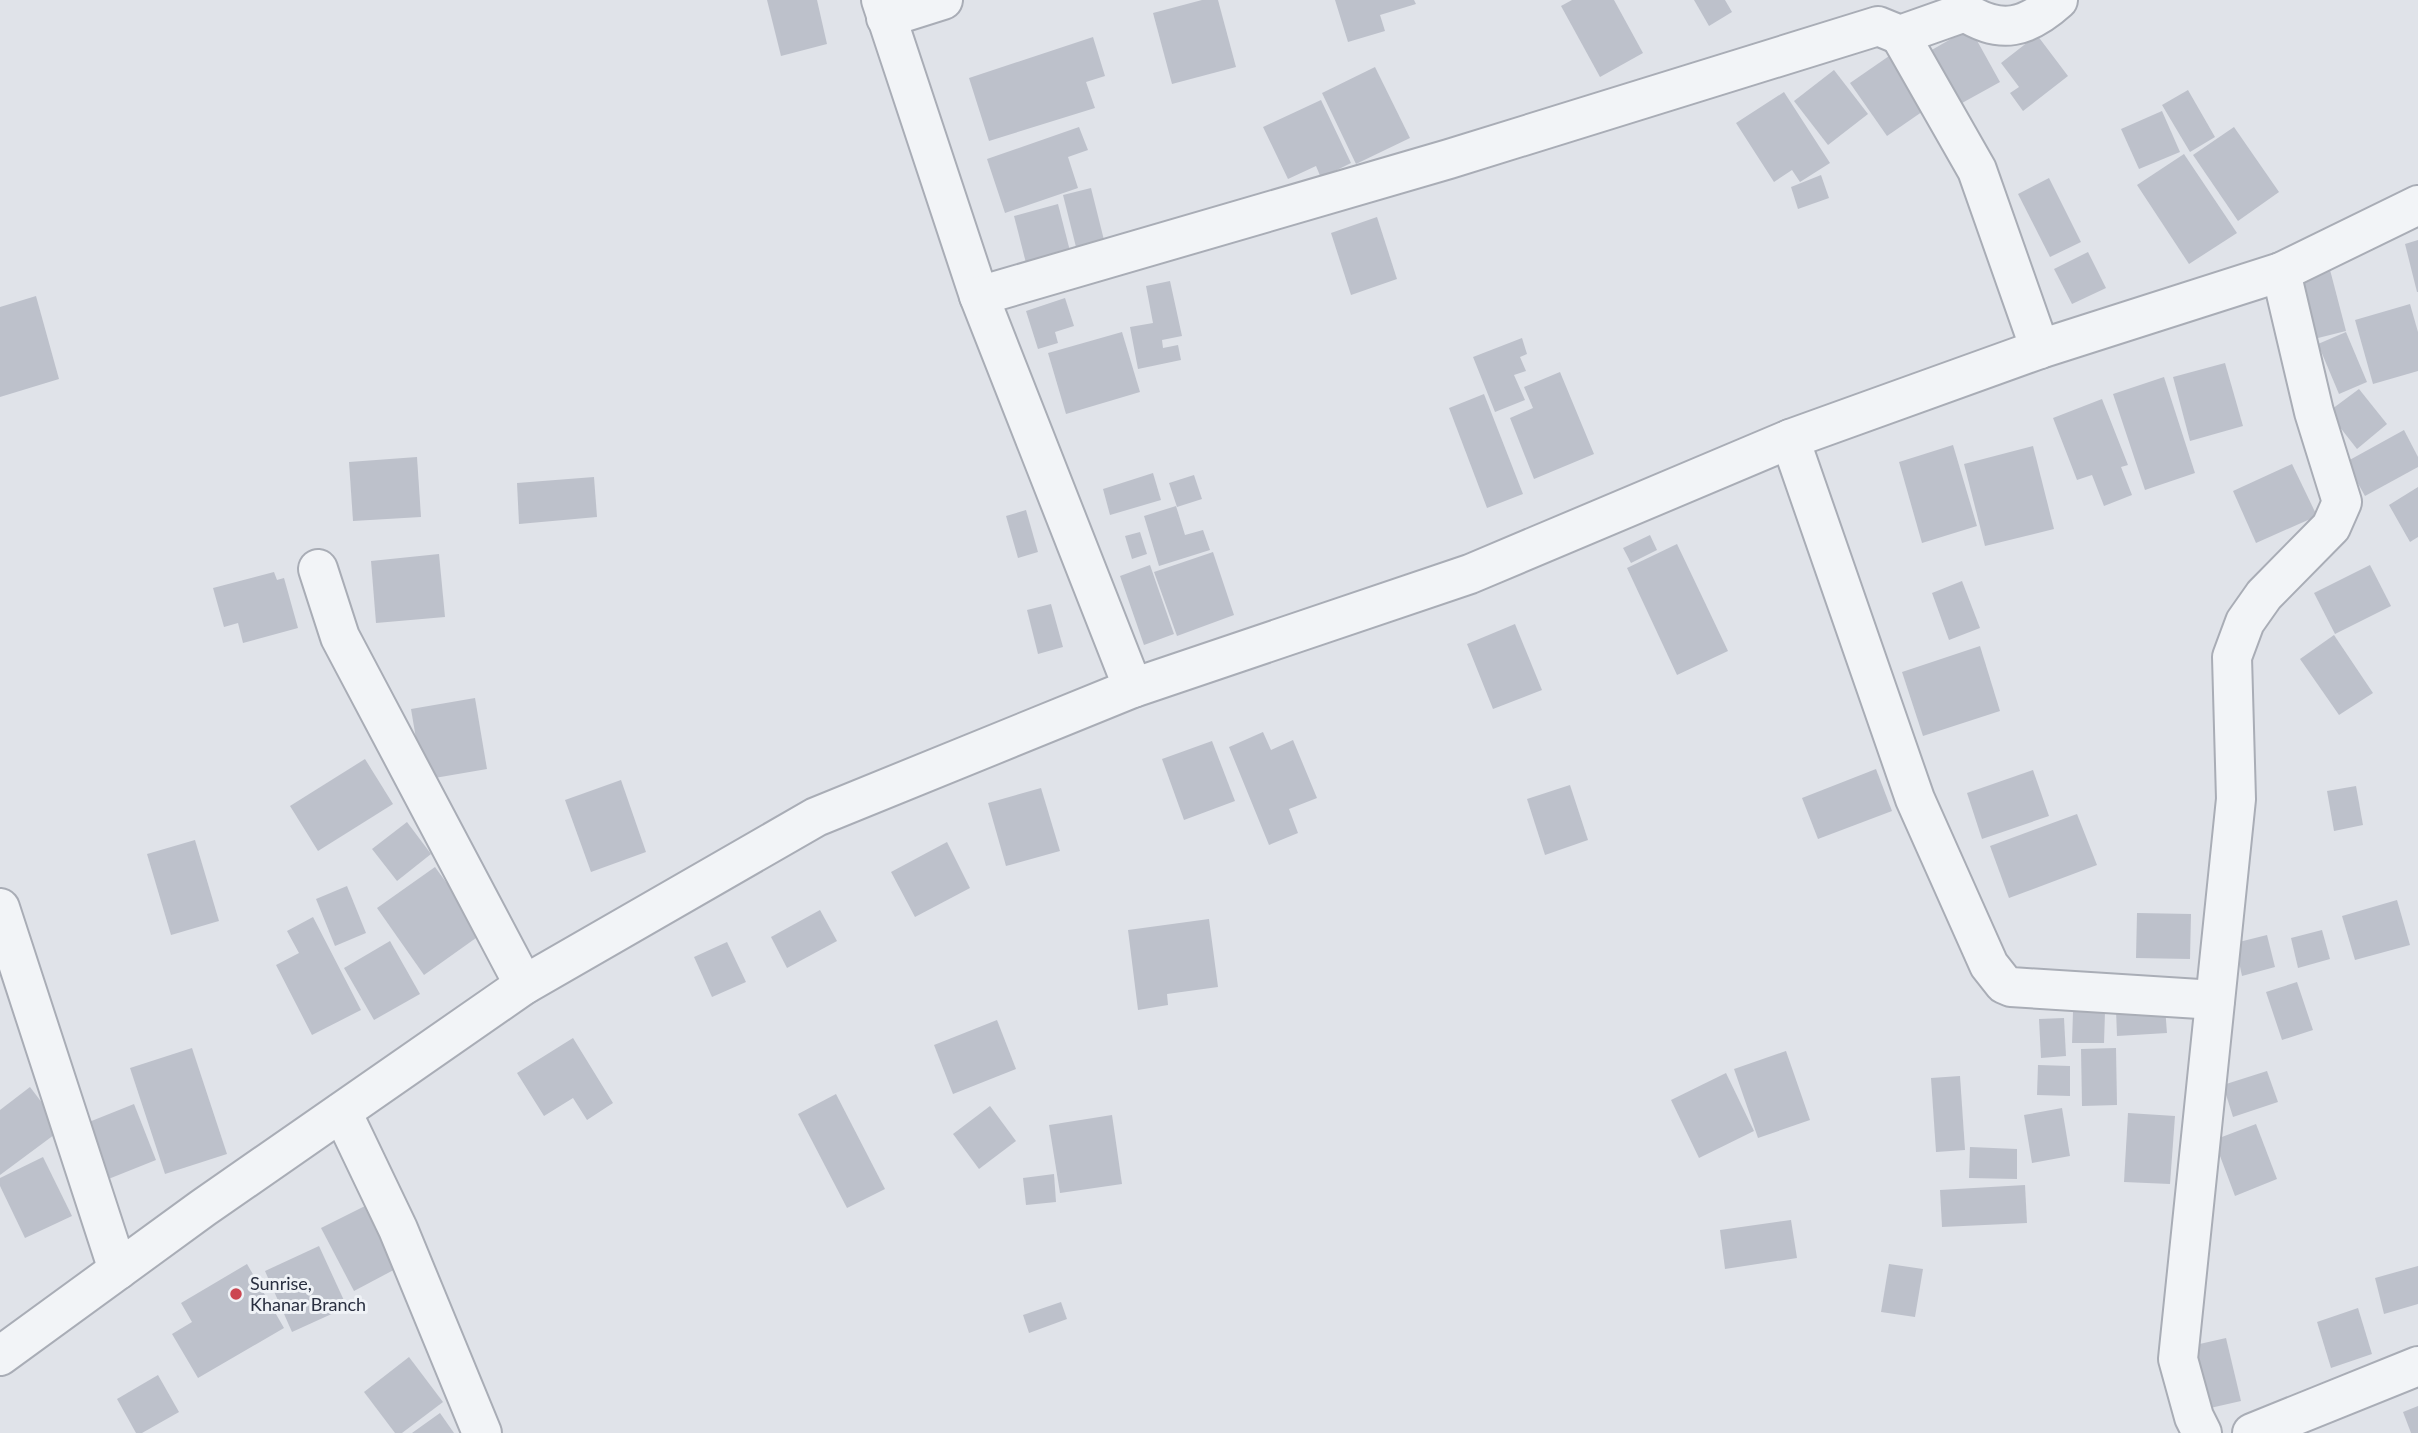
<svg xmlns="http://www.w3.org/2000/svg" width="2418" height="1433" font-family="Lato,sans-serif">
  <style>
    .building { fill: #bdc1cb }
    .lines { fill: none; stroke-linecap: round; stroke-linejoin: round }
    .minor-casing { stroke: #a9adb6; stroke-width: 42 }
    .minor { stroke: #f2f4f7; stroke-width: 38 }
    .poi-dot { fill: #cc4651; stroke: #eff2f6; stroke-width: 2.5 }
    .labels { text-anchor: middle; stroke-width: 6; stroke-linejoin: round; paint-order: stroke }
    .poi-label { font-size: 18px; fill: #292f40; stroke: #eff2f6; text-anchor: start }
  </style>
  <rect width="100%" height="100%" fill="#e0e3e9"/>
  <g class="building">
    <path d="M767,0H817L827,44L781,56Z"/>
    <path d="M1202,0H1218L1236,67L1172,84L1153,13Z"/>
    <path d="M1335,0H1414L1416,4L1380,15L1385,31L1348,42Z"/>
    <path d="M1572,0H1614L1643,53L1600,77L1561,6Z"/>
    <path d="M1694,0H1725L1732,12L1709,26Z"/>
    <path d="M1970,28L2000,82L1953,108L1923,55Z"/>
    <path d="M2037,35L2068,76L2023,111L2010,93L2019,87L2001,63Z"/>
    <path d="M1093,37L1105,76L1086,82L1095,108L989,141L969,78Z"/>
    <path d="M1892,54L1929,107L1887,136L1850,83Z"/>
    <path d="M1375,67L1410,138L1356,164L1322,93Z"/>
    <path d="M1834,70L1868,114L1828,145L1794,101Z"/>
    <path d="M2188,90L2215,137L2190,152L2162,105Z"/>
    <path d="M1784,92L1830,163L1800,182L1792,170L1774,182L1736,123Z"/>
    <path d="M1321,100L1351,163L1321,178L1316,166L1288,179L1263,127Z"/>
    <path d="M2162,111L2180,152L2139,169L2121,129Z"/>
    <path d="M1079,127L1088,150L1068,157L1078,188L1005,213L987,159Z"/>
    <path d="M2234,127L2279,192L2238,221L2193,155Z"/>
    <path d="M2184,154L2237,233L2189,264L2137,185Z"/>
    <path d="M1821,175L1829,198L1798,209L1791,187Z"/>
    <path d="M2049,178L2081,242L2050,257L2018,194Z"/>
    <path d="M1091,188L1105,244L1077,251L1063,195Z"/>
    <path d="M1058,204L1070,251L1026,263L1014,216Z"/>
    <path d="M1377,217L1397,279L1351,295L1331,233Z"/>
    <path d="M2418,240V292H2417L2405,244Z"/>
    <path d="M2088,252L2106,288L2072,304L2054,269Z"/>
    <path d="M2329,266L2346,331L2314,339L2296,276Z"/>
    <path d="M1170,281L1182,336L1162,340L1163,348L1178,345L1181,360L1138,369L1130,327L1153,323L1146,286Z"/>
    <path d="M36,296L59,379L0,397V307Z"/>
    <path d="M1065,298L1074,326L1055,332L1058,343L1038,349L1026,311Z"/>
    <path d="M2410,304L2418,332V371L2373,384L2355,320Z"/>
    <path d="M1122,332L1140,392L1066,414L1048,353Z"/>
    <path d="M2346,332L2367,382L2339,394L2318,344Z"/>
    <path d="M1522,338L1527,354L1520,357L1526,371L1514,375L1525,400L1495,412L1473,357Z"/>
    <path d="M2225,363L2243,426L2190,441L2173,377Z"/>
    <path d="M1560,372L1594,454L1534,479L1510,418L1533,408L1524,387Z"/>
    <path d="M2164,377L2195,473L2145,490L2113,394Z"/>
    <path d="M2359,389L2387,424L2357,449L2328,412Z"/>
    <path d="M1484,394L1523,494L1487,508L1449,408Z"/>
    <path d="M2102,399L2128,465L2121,467L2132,495L2104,506L2092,475L2077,480L2053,418Z"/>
    <path d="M2404,430L2418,457V467L2365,496L2346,462Z"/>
    <path d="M1953,445L1977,526L1922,543L1899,462Z"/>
    <path d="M2033,446L2054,529L1985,546L1964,464Z"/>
    <path d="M417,457L421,517L353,521L349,462Z"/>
    <path d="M2292,464L2317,516L2256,543L2233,491Z"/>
    <path d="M1153,473L1161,500L1110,515L1103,489Z"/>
    <path d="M1194,475L1202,499L1177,507L1169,483Z"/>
    <path d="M594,477L597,517L519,524L517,483Z"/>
    <path d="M2418,487V537L2410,542L2389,505Z"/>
    <path d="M1176,506L1185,535L1203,530L1210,550L1159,566L1144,516Z"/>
    <path d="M1026,510L1038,552L1018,558L1006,516Z"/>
    <path d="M1140,532L1147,554L1132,559L1125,536Z"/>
    <path d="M1650,535L1657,550L1631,563L1623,548Z"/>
    <path d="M1677,544L1728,651L1677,675L1627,568Z"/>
    <path d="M1213,552L1234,615L1177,636L1154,572Z"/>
    <path d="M439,554L445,617L376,623L371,561Z"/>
    <path d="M1150,565L1174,634L1144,645L1120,576Z"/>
    <path d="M2370,565L2391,606L2335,634L2314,593Z"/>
    <path d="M274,572L277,580L284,578L298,628L243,643L238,623L224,627L213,588Z"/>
    <path d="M1962,581L1980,628L1949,640L1932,593Z"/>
    <path d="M1051,604L1063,647L1038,654L1027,610Z"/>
    <path d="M1515,624L1542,690L1493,709L1467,644Z"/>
    <path d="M2334,635L2373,693L2339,715L2300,659Z"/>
    <path d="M1980,646L2000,711L1923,736L1902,672Z"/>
    <path d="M475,698L487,769L423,780L411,709Z"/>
    <path d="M1263,732L1271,750L1293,740L1317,798L1289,809L1298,833L1269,845L1229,747Z"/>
    <path d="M1212,741L1235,801L1184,820L1162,759Z"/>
    <path d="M365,759L393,804L318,851L290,806Z"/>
    <path d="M1876,769L1892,811L1818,839L1802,798Z"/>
    <path d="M2033,770L2049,816L1982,839L1967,793Z"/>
    <path d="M621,780L646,852L591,872L565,800Z"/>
    <path d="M1570,785L1588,840L1545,855L1527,799Z"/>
    <path d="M2356,786L2363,825L2334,831L2327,791Z"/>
    <path d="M1041,788L1060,851L1006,866L988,803Z"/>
    <path d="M2077,814L2097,865L2009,898L1990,846Z"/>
    <path d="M407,822L431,854L397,881L372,849Z"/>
    <path d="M195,840L219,921L171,935L147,854Z"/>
    <path d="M947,842L970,888L915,917L891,872Z"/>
    <path d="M435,867L483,933L424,975L377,908Z"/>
    <path d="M347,886L366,933L335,946L316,899Z"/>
    <path d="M2397,900L2410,945L2355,960L2342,916Z"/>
    <path d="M820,910L837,941L787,968L771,937Z"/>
    <path d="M2137,913L2191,914L2190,959L2136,958Z"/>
    <path d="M313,917L361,1010L312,1035L276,965L299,953L287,931Z"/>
    <path d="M1209,919L1218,987L1167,994L1168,1005L1138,1010L1128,930Z"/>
    <path d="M2322,930L2330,959L2298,968L2291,938Z"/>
    <path d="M2267,935L2275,967L2242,976L2235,943Z"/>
    <path d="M390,941L420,994L374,1020L344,968Z"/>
    <path d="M727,942L746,982L712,997L694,957Z"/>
    <path d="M2297,982L2313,1030L2282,1040L2266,992Z"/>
    <path d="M2165,1007L2167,1033L2117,1036L2116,1010Z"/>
    <path d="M2073,1011H2105L2104,1043H2072Z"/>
    <path d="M2064,1018L2066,1056L2041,1058L2039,1019Z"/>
    <path d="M997,1020L1016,1069L953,1094L934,1045Z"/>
    <path d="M573,1038L613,1103L587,1120L573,1098L544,1116L517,1073Z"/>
    <path d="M192,1048L227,1154L165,1174L130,1068Z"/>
    <path d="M2116,1048L2117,1105L2082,1106L2081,1049Z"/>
    <path d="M1786,1051L1810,1120L1758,1138L1734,1069Z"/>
    <path d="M2038,1065L2070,1066V1096L2037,1095Z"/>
    <path d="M2267,1071L2278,1102L2233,1117L2223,1085Z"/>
    <path d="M1726,1073L1754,1131L1699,1158L1671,1100Z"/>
    <path d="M1960,1076L1965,1150L1936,1152L1931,1078Z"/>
    <path d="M30,1087L62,1129L0,1175V1110Z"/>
    <path d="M836,1094L885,1189L847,1208L798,1114Z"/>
    <path d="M134,1104L156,1160L106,1180L84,1124Z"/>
    <path d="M990,1106L1016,1141L979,1169L953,1134Z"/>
    <path d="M2062,1108L2070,1156L2032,1163L2024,1115Z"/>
    <path d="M2128,1113L2175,1116L2170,1184L2124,1182Z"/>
    <path d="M1112,1115L1122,1184L1060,1193L1049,1125Z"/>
    <path d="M2256,1124L2277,1179L2235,1196L2214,1140Z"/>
    <path d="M1970,1147L2017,1149V1179L1969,1178Z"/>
    <path d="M43,1157L72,1216L25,1238L0,1186V1178Z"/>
    <path d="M1054,1174L1056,1202L1026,1205L1023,1178Z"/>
    <path d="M2025,1185L2027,1223L1942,1227L1940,1190Z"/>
    <path d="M371,1203L403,1265L354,1291L321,1228Z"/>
    <path d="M1791,1220L1797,1258L1725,1269L1720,1230Z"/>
    <path d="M319,1246L347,1307L292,1332L265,1271Z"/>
    <path d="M247,1264L284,1328L198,1378L172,1334L192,1322L181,1303Z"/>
    <path d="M1889,1264L1923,1269L1915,1317L1881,1312Z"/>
    <path d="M2418,1266V1304L2384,1314L2375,1278Z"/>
    <path d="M1061,1302L1067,1319L1029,1333L1023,1315Z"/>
    <path d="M2358,1308L2372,1354L2331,1368L2317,1322Z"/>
    <path d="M2226,1338L2241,1401L2197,1411L2182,1348Z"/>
    <path d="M409,1357L443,1402L402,1433H395L364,1392Z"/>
    <path d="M158,1375L179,1412L142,1433H136L117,1399Z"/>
    <path d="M2418,1406V1433H2411L2403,1412Z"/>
    <path d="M440,1413L454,1433H412Z"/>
  </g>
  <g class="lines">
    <defs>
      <g id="minor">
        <path d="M881,0L979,296L1133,688"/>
        <path d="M886,18L943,0"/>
        <path d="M1900,35L1977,170L2040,349"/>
        <path d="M979,296L1449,159L1878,26L1900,35L1965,12C2001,35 2027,28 2058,0"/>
        <path d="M1790,439L1915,799L1989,965L2004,984L2011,987L2215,1000"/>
        <path d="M318,569L340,637L524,985"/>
        <path d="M0,908L118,1270"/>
        <path d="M342,1112L398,1229L482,1433"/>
        <path d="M0,1356L203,1208L524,985L816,817L1133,688L1470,574L1790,439L2040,349L2281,272L2418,205"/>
        <path d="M2202,1433L2194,1417L2178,1359L2236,799L2232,657L2245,622L2264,595L2331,527L2342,502L2314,412L2281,272"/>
        <path d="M2252,1433L2418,1366"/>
      </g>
    </defs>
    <use href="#minor" class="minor-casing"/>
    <use href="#minor" class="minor"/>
  </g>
  <circle class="poi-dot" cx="236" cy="1294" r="7"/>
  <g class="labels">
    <g class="poi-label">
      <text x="250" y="1290">Sunrise,<tspan x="250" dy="21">Khanar Branch</tspan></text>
    </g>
  </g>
</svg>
